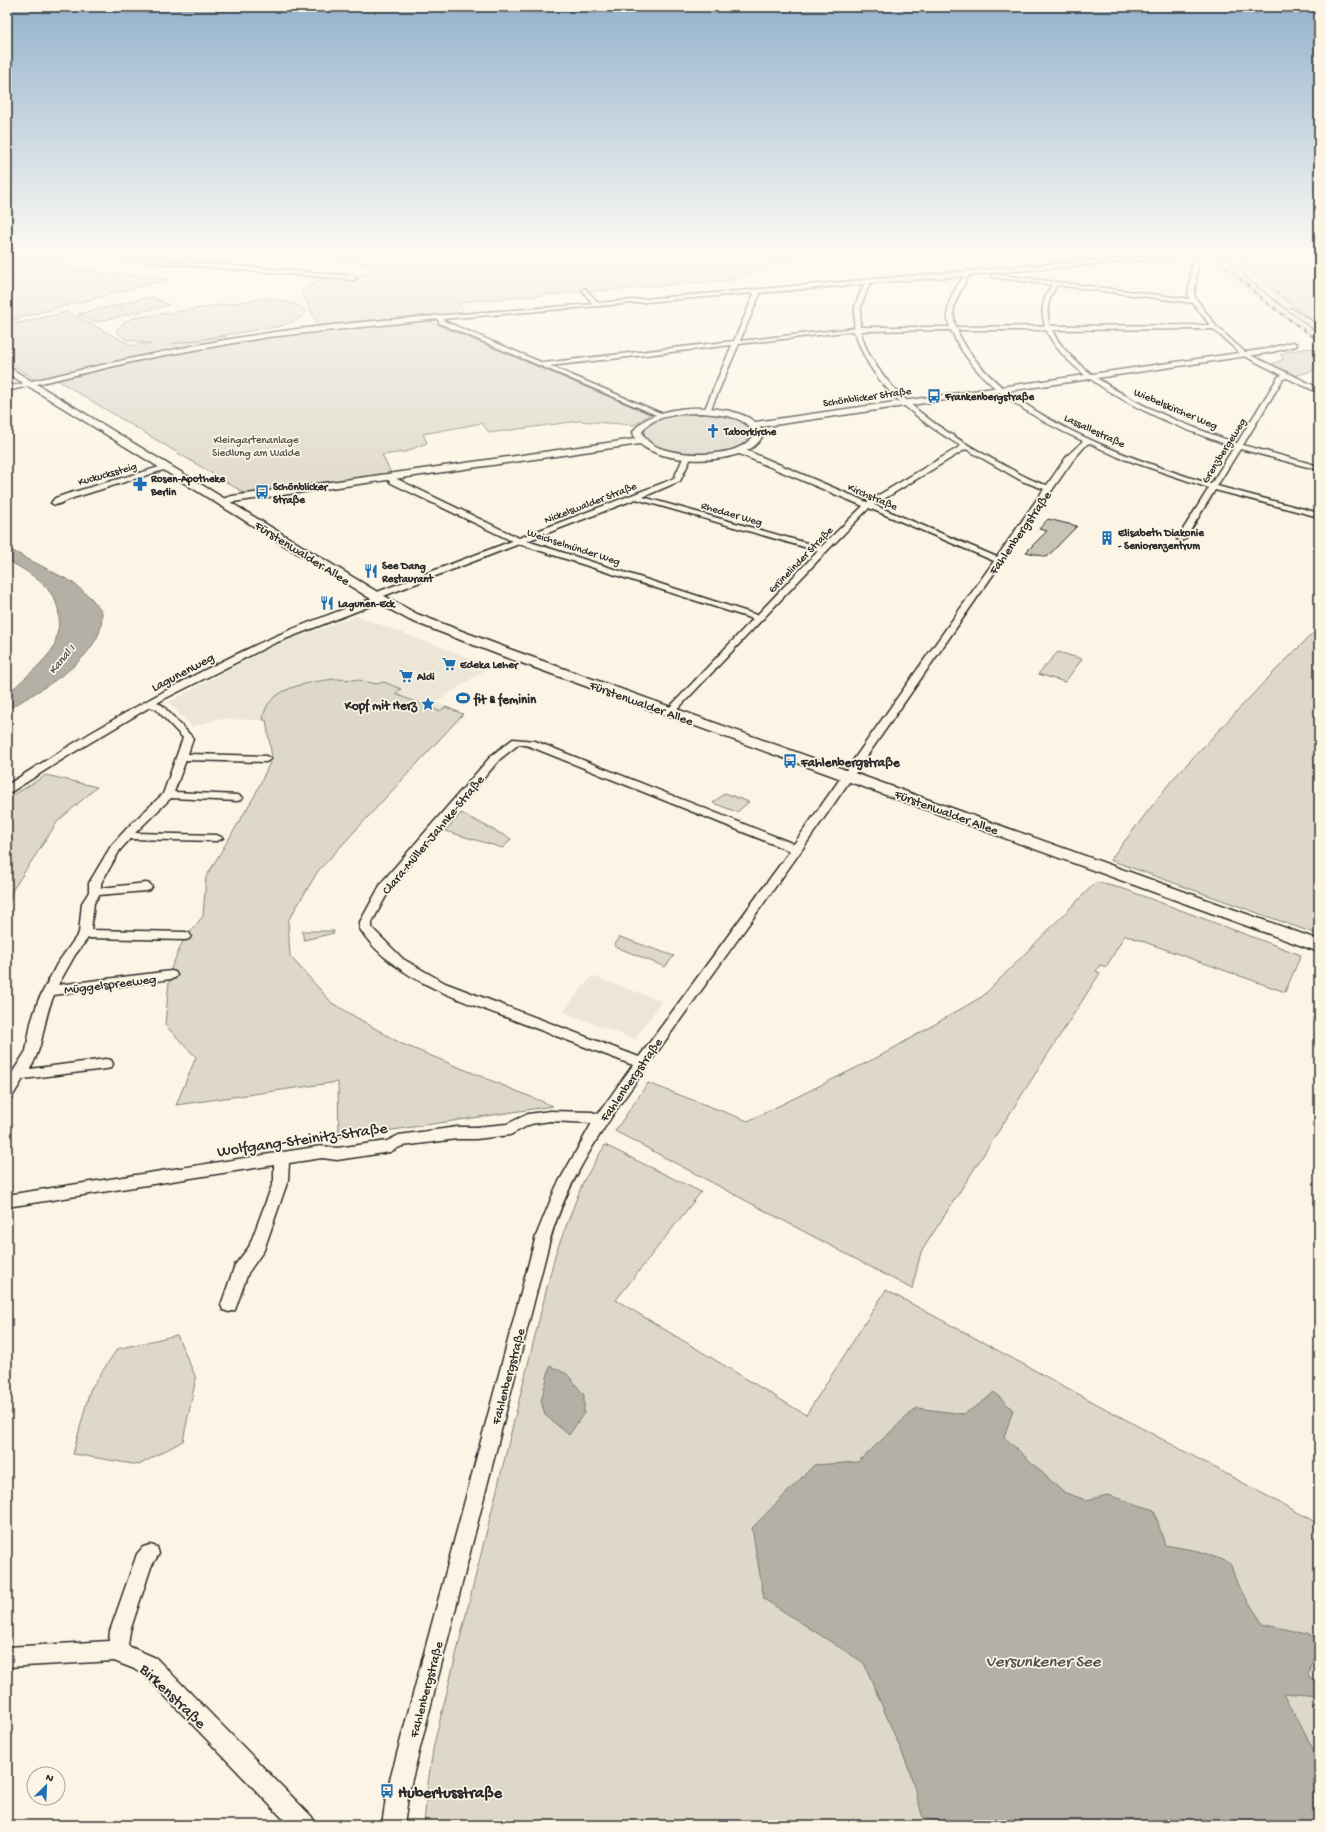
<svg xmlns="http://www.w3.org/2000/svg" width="1326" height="1832" font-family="'Gochi Hand',sans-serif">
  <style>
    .built { fill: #ece6d7 }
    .green { fill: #ded8ca; stroke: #84827a }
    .water { fill: #b4b0a5; stroke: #7d7b74 }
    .building { fill: #c8c3b7; stroke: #2b2b2b }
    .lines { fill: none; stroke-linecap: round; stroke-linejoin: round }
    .minor-casing { stroke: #2b2b2b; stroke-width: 3 }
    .tertiary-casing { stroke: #2b2b2b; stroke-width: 3 }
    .secondary-casing { stroke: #2b2b2b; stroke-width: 3 }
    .minor { fill: #fcf5e5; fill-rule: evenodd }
    .tertiary { fill: #fcf5e5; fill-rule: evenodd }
    .secondary { fill: #fcf5e5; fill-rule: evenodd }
    .tram { stroke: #2b2b2b; stroke-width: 1 }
    .rail-casing { stroke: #2b2b2b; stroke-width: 2 }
    .rail { stroke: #fcf5e5; stroke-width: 1.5; stroke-dasharray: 4.5; stroke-linecap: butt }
    .labels { text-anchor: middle; stroke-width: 3.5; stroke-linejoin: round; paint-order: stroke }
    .far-street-label { font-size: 11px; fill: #2b2b2b; stroke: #fcf5e5 }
    .far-poi-label { font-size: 11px; font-weight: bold; fill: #2b2b2b; stroke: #fcf5e5; text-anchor: start }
    .far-park-label { font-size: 11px; fill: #585653; stroke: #fcf5e5 }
    .far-water-label { font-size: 12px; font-style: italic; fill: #545350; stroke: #fcf5e5 }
    .street-label { font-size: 13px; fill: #2b2b2b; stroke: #fcf5e5 }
    .poi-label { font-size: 13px; font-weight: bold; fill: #2b2b2b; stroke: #fcf5e5; text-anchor: start }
    .near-street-label { font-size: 16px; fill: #2b2b2b; stroke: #fcf5e5 }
    .near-poi-label { font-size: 16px; font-weight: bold; fill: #2b2b2b; stroke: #fcf5e5; text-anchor: start }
    .near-water-label { font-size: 17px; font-style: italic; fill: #545350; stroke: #fcf5e5 }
  </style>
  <rect width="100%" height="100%" fill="#fcf5e5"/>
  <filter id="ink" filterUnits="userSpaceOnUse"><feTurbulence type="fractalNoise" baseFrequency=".025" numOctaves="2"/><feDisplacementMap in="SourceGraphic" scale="8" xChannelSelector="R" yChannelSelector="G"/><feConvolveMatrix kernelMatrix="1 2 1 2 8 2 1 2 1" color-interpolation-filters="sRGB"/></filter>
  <g filter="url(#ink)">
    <g class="built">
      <path d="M1199,251H1229L1262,283L1292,306L1319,324V343L1239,286Z"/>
      <path d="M357,616L491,666L436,702L446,707L440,711L394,693L401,689L348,679L319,681L302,684L286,691L277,696L268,706L264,711L263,720L217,719L192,727L169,702L277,644Z"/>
      <path d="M592,976L662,1001L635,1039L563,1012Z"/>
    </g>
    <g class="green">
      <path d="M358,251H911L786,261L732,280L459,302L464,314L319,327L301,291L325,277L347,279L391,267L339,262Z"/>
      <path d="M1229,251H1319V324C1286,302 1258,278 1229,251Z"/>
      <path d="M7,258H63L53,267H69L66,269L170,279L7,321Z"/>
      <path d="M151,297L169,305L135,313L117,305Z"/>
      <path d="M268,298C292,303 331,310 281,326L171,344L225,336L228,339L148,354L41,379L36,380L7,361V326L14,324L68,312L133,346L140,344H151L125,339L116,331L124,322L134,318Z"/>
      <path d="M113,306L131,314L95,322L78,314Z"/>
      <path d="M424,319L650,414L634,425L579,421L489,433L482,423L423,434L427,443L405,452L382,455L391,473L246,494L57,380C117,365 177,351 238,341C299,332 362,326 424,319Z"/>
      <path d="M1311,348L1319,353V369L1295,376L1272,364L1282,360L1283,358L1280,355L1289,351Z"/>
      <path d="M693,412C712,414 734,413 749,426L752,436C741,462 658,459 644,436L646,427C658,415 677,414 693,412Z"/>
      <path d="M1319,627V935L1110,860L1172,780L1268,678Z"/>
      <path d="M1058,652L1082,659L1065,682L1038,674Z"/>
      <path d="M335,679L358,680L377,684L384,682L401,689L395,694L439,711L446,707L463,714L318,871L288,921L290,956L332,1003L400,1043L553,1106L339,1138L338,1082L176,1105L196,1057L165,1025L170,971L183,941L203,916L206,877L255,795L272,758L266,720H263C265,687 310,682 335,679Z"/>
      <path d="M46,775L97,787L58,821L12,891L7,910V799Z"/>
      <path d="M725,793L749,802L737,812L713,803Z"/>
      <path d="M461,813L511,839L503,848L445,831Z"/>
      <path d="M1096,882L1124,889L1301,955L1285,992L1125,935L1106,967L1100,965L1096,971L1100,973L921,1252L912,1289L615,1131L648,1083L748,1121L880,1056L983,996Z"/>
      <path d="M302,931H334V933L304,940Z"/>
      <path d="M620,937L674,956L665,967L614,946Z"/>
      <path d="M605,1145L701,1192L616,1300L806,1415L886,1290L1319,1524V1825H424L427,1789L434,1744L555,1255L583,1182Z"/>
      <path d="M177,1335L196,1378L183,1441L139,1465L73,1454L90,1390L117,1349Z"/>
    </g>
    <g class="water">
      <path d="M7,548L72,582L91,598L102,611C102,622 101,632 95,641C78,671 36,692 7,710V691L14,688C25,678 46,660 53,648C55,645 56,638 57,634C68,595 36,576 7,560Z"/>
      <path d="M550,1366L567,1374L584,1395V1413L569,1435L545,1415L541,1401Z"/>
      <path d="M994,1392L1013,1410L1004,1437L1063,1492L1086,1500L1108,1495L1154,1510L1165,1545L1199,1551L1230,1563L1238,1586L1263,1624L1319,1637L1309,1673L1319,1689V1696L1284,1693L1319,1761V1825H968L923,1818L909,1769L864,1663L764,1599L752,1528L814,1465L858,1462L916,1408L964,1414L981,1403Z"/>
    </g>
    <path class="building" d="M1048,519L1077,526L1047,557L1026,552L1047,531L1039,529Z"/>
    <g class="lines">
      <defs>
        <g id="minor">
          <path d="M141,251H158L136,255L133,253Z"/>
          <path d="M1187,251H1193L1199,259L1194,296L1216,326L1246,353L1319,388V393L1287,378L1283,379L1243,445L1319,466V470L1240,449L1217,486L1319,513V517L1215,490L1185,539L1181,541L1177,539L1209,488L1118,457L1089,443L1086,445L1073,460L801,851L620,1104C591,1147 563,1192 549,1243L409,1791L404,1825H382L387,1791L536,1236L556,1187L592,1123L550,1121L531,1124L510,1135L476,1139H457L402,1146L390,1152L337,1160L322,1158L289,1163L288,1180L264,1250L248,1273L235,1310L229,1312L223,1310L221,1305L235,1265L249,1247L274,1180V1165L7,1207V1195L322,1146L337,1148L387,1141L399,1135L457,1127H476L507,1124L528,1114L550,1111L592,1112L598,1114L633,1065C595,1051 557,1036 519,1022C466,1002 392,980 360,929V922L382,882L492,755L513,739L535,741L794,844L994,561L869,508L826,552L673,714H667L665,712L667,710L753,619L519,544L381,597L384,599L383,601L275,643L164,699L157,703L162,705L193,738L188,754L266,756L271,759L266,762L186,760L174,792L238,795L243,798L238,801L171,798L135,833L217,835L223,838L217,841L130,839L120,850L101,883V888L146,883L150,884L152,887L150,890L146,891L99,895L94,903L91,930L185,932L189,933L191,936L189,939L185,940L88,938L75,955L58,985L171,971L175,972L177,975L175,978L171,979L54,995C42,1021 45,1044 30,1069L106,1059L111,1060L113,1064L111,1068L106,1069L23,1079L12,1097L7,1098V1081L26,1051L31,1023L38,1001L57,964L79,933L82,903L89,892V883L111,846L129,826L163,794L183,738L156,709L150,707L71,754L11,792L7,793V785C91,731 178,680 269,639C303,624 339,611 374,598L371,596L372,594L512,541L391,483L386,477L387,475H393L397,479L519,538L663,483L674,478L684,456L688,454L692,456L680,481L643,497L821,547L863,506L737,453V449H743L867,502L961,446C925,425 879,391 862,351C859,345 857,338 854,331L739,344L710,411L707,413L704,411L732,345L550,366L663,414V416L661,417L439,323L438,319L268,337L149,358L7,391V387C93,367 180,346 268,333C375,318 484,313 593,304L582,290L585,288L598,303L1178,253L1190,254ZM1178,257H1192L1193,259L1188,296L1190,299L994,274L992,275V277L1052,285C1043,298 1040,310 1045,326L956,327C948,305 961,292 969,275ZM964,276C953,291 943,307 950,327H860L861,306L870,283ZM864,284L855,306L854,328L740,341L760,294L759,293ZM1057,285L1193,303L1210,325L1050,326C1045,311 1048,299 1057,285ZM753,293L754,294L734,341L543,363L444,321L443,319ZM1213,329L1242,355L1282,375L1278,377L1237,443C1183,425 1077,384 1052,330ZM951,330C974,384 1032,418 1083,441L1067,456L1047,485C1029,481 1014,470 998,462C949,435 896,403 869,354C865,347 863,338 860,331ZM957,330H1046C1072,387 1178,428 1234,447L1211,484C1131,459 993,413 957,330ZM966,449L1022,481L1044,489L997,557L874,505ZM636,499L818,551L757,615L527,541ZM519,744L529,746L790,851L639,1057L445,983L403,959L372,928V922L391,887L500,759Z"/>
          <path d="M7,253H106L108,255L354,276L357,278L354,280L97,257H7Z"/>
          <path d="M163,466L170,468L73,498C67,500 61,504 55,505L51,503L55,498L67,494Z"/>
          <path d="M150,1545L157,1547L159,1554L151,1567L130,1631L128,1646L156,1658L312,1817L315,1825H289L142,1672L114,1661L7,1667V1647L109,1641L110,1631L137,1554L143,1547Z"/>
        </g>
        <path id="tertiary" d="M1293,342L1297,344L1296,346L1268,353L760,427L763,435C761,439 757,444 753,447C727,465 664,464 640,444L233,502L222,505L217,502L219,500L232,496L635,439L633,432C650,402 730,401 755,422L1267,349ZM702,413C721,415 746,415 755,435C749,441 743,446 735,449C714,457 650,458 642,432C651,415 684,413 702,413Z"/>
        <path id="secondary" d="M7,366L379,593L417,614L512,650L1319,940V952L502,656L409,620L371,599L7,373Z"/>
      </defs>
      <use href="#minor" class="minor-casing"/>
      <use href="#tertiary" class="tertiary-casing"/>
      <use href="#secondary" class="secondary-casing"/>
      <use href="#minor" class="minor"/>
      <use href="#tertiary" class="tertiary"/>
      <use href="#secondary" class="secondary"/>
      <g class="tram">
        <path d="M1220,251L1252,283L1319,334"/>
        <path d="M1290,307L1319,325"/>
      </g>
      <defs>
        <path id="rail" d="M1209,251L1267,303L1319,341"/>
      </defs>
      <use href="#rail" class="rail-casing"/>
      <use href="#rail" class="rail"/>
    </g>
  </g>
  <linearGradient id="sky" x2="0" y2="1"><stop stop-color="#93b2cd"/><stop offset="0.5" stop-color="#fefaf3"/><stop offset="1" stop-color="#fefaf3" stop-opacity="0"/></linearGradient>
  <rect width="1326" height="507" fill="url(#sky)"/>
  <defs>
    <symbol id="bus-bare" viewBox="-9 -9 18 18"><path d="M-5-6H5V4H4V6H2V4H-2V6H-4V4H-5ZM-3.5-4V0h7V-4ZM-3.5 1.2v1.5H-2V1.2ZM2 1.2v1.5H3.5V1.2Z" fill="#1f6fb2" stroke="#fcf5e5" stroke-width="2.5" paint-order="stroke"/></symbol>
    <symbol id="church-bare" viewBox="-9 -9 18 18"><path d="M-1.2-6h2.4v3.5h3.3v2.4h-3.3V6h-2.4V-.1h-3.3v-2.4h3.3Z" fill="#1f6fb2" stroke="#fcf5e5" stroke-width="2.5" paint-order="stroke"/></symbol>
    <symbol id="pharmacy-bare" viewBox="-9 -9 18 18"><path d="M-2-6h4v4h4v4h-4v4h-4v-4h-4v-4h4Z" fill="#1f6fb2" stroke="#fcf5e5" stroke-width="2.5" paint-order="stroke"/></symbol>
    <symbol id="building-bare" viewBox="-9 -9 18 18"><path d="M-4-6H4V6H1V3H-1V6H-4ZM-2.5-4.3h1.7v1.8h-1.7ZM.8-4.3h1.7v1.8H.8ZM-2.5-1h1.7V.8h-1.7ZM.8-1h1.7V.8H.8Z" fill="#1f6fb2" stroke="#fcf5e5" stroke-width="2.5" paint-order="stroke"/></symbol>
    <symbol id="restaurant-bare" viewBox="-9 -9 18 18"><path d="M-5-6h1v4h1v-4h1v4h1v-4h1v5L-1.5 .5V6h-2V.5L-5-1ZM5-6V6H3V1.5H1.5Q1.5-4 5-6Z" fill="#1f6fb2" stroke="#fcf5e5" stroke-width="2.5" paint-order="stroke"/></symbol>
    <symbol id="supermarket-bare" viewBox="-9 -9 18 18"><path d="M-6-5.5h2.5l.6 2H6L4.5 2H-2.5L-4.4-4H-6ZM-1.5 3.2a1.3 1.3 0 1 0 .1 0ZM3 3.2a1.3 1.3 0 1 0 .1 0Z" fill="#1f6fb2" stroke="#fcf5e5" stroke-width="2.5" paint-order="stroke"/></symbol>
    <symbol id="stadium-bare" viewBox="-9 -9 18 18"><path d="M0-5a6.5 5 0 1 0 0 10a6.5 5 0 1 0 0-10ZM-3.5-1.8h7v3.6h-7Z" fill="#1f6fb2" stroke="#fcf5e5" stroke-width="2.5" paint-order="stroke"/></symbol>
    <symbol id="sight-bare" viewBox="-9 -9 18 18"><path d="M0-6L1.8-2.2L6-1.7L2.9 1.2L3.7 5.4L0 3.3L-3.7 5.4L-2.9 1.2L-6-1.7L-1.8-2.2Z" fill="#1f6fb2" stroke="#fcf5e5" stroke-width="2.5" paint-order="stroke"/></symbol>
  </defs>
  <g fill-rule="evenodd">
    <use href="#bus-bare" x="924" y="386" width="20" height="20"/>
    <use href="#church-bare" x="703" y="421" width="20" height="20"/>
    <use href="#pharmacy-bare" x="130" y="474" width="20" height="20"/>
    <use href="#bus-bare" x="252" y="482" width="20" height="20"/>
    <use href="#building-bare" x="1097" y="528" width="20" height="20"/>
    <use href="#restaurant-bare" x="361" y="561" width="20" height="20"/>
    <use href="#restaurant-bare" x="317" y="593" width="20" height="20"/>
    <use href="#supermarket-bare" x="439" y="654" width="20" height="20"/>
    <use href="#supermarket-bare" x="396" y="666" width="20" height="20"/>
    <use href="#stadium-bare" x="453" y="688" width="20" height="20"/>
    <use href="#sight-bare" x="418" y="694" width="20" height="20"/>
    <use href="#bus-bare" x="780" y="751" width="20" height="20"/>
    <use href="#bus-bare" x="377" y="1781" width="20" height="20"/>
  </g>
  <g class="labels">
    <g class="far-street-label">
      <text transform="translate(867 396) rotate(-8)" y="4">Schönblicker Straße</text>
      <text transform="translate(1176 408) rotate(23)" y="4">Wiebelskircher Weg</text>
      <text transform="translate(1095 430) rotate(25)" y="4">Lassallestraße</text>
      <text transform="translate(1223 450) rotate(-58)" y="4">Grenzbergeweg</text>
      <text transform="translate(107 473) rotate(-16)" y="4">Kuckuckssteig</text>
      <text transform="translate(873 496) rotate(23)" y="4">Kirchstraße</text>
      <text transform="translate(590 502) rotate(-21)" y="4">Nickelswalder Straße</text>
      <text transform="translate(732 513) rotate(16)" y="4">Rhedaer Weg</text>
      <text transform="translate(574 546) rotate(18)" y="4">Weichselmünder Weg</text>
      <text transform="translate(800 559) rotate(-46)" y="4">Grünelinder Straße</text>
    </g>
    <g class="far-poi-label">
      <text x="945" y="400">Frankenbergstraße</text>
      <text x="724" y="435">Taborkirche</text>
      <text x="151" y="482">Rosen-Apotheke<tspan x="151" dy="13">Berlin</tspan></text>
      <text x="273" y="490">Schönblicker<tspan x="273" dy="13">Straße</tspan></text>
      <text x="1118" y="536">Elisabeth Diakonie<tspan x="1118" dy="13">- Seniorenzentrum</tspan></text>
      <text x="382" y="569">See Dang<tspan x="382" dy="13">Restaurant</tspan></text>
      <text x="338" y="607">Lagunen-Eck</text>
      <text x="460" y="668">Edeka Leher</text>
      <text x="417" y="680">Aldi</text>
    </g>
    <g class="far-park-label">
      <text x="256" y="443">Kleingartenanlage<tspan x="256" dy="13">Siedlung am Walde</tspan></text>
    </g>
    <g class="far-water-label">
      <text transform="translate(61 659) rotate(-50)" y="4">Kanal I</text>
    </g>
    <g class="street-label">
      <text transform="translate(1019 532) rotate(-55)" y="5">Fahlenbergstraße</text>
      <text transform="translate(303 552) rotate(32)" y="5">Fürstenwalder Allee</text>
      <text transform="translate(182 671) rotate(-28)" y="5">Lagunenweg</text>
      <text transform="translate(642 702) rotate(20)" y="5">Fürstenwalder Allee</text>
      <text transform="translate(947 811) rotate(20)" y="5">Fürstenwalder Allee</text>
      <text transform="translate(432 834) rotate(-50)" y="5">Clara-Müller-Jahnke-Straße</text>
      <text transform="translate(110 983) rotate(-7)" y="5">Müggelspreeweg</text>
      <text transform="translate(630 1079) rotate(-55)" y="5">Fahlenbergstraße</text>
      <text transform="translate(507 1376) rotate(-75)" y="5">Fahlenbergstraße</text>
      <text transform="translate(425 1689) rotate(-75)" y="5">Fahlenbergstraße</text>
    </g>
    <g class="poi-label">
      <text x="474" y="703">fit &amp; feminin</text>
      <text x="417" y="709" text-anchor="end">Kopf mit Herz</text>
      <text x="801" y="766">Fahlenbergstraße</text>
    </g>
    <g class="near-street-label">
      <text transform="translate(302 1138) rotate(-8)" y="6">Wolfgang-Steinitz-Straße</text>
      <text transform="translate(174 1695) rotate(44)" y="6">Birkenstraße</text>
    </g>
    <g class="near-poi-label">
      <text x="398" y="1797">Hubertusstraße</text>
    </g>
    <g class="near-water-label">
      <text x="1043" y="1666">Versunkener See</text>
    </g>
  </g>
  <rect width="1326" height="1832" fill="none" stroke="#fcf5e5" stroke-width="24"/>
  <rect x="12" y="12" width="1302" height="1808" fill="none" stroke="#2b2b2b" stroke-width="1.5" filter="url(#ink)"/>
  <g transform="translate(46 1786) rotate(24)"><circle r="19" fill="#fcf5e5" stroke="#a8a49b"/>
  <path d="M0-3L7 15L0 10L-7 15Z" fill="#1f6fb2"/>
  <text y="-6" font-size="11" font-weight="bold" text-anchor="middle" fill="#2b2b2b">N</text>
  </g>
</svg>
